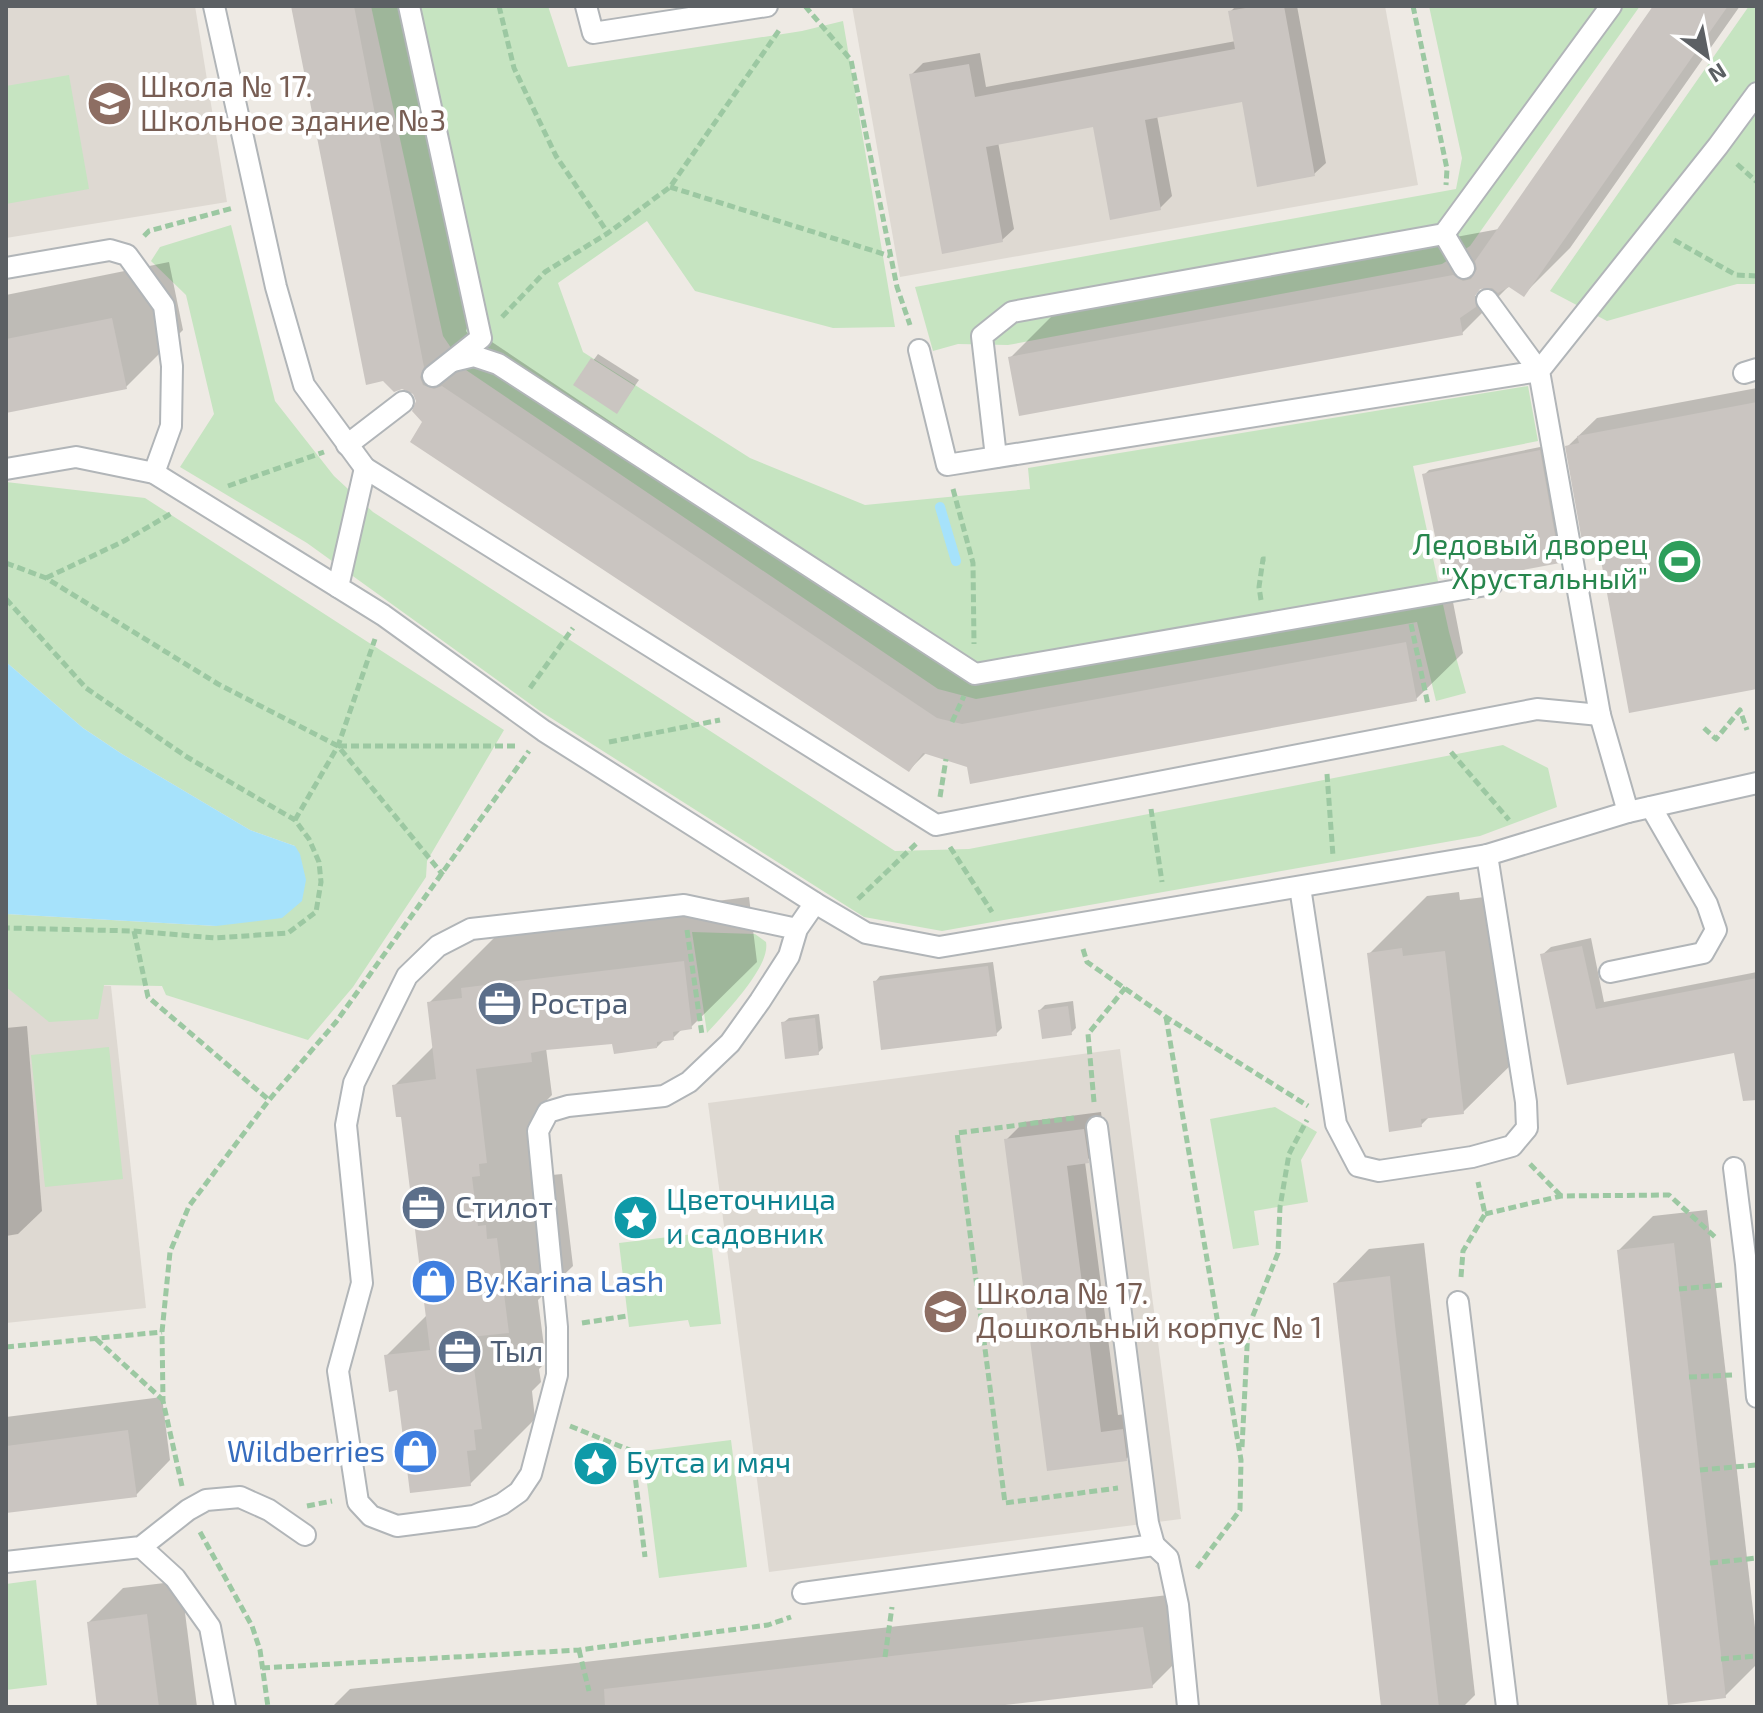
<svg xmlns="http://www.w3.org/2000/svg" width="1763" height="1713" font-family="'Exo 2',sans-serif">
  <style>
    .education { fill: #ded9d2 }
    .green { fill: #c6e4c1 }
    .water { fill: #a6e2fb }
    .shadow { fill: #0003; fill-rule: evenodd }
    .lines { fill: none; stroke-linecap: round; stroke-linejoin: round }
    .stream { stroke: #a6e2fb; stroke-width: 10 }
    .building { fill: #cac5c1 }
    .lane-casing { stroke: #b1b5b8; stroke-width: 24 }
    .path { stroke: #9cc8a2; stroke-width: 5; stroke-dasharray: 8 4; stroke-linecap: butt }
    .lane { stroke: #fff; stroke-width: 20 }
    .labels { text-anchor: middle; stroke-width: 8; stroke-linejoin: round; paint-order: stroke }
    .education-label { font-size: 30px; fill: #785e54; stroke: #fff; text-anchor: start }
    .leisure-label { font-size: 30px; fill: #27864d; stroke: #fff; text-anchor: end }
    .service-label { font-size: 30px; fill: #4e5e75; stroke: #fff; text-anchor: start }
    .culture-label { font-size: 30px; fill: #0d838f; stroke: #fff; text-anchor: start }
    .shop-label { font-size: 30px; fill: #366cbe; stroke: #fff; text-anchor: start }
  </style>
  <rect width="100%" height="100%" fill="#eeeae4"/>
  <g class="education">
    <path d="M6,6H195L227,202L6,238Z"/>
    <path d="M852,6H1385L1418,185L900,277Z"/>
    <path d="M6,980L111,986L146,1308L6,1323Z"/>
    <path d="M1120,1049L1181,1519L769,1572L708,1103Z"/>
  </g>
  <g class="green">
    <path d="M371,6H548L568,67L802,31L843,21L895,327L833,328L695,291L647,221L558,283L583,352L750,458L865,505L1030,489L1028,468L1528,386L1538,441L1413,466L1449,632L1466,693L1436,701L1417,622L976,699L938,689L466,370L443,336Z"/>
    <path d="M1429,6H1640L1470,246L1442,264L1008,345L958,344L933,351L915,287L1456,189L1462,158Z"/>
    <path d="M1749,6H1757V284H1737L1607,321L1550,291Z"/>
    <path d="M69,75L89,189L6,204V86Z"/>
    <path d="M231,225L275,401L334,476L373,512L895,851L969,849L1503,745L1548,768L1557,807L1480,836L942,931L864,917L540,711L307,543L180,467L214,414L186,295L151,261L160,247Z"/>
    <path d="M6,482L145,498L504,730L427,861L426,877L353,987L308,1040L166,995L162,986L104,985L98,1019L49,1022L6,987V914L216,926L295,846L250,830L122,754L83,728L6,662Z"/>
    <path d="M692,932L755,934L766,942C771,967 723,1015 707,1033Z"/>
    <path d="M109,1047L123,1179L45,1187L31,1055Z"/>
    <path d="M1275,1107L1317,1132L1301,1160L1308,1202L1254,1211L1259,1245L1233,1249L1210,1119Z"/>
    <path d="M710,1232L721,1324L690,1327L688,1320L629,1327L619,1243Z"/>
    <path d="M731,1440L747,1567L659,1578L643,1451Z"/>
    <path d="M36,1580L47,1685L6,1690V1584Z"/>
  </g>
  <path class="water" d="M6,662L83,728L122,754L250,830L295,846L300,854L306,880L302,901L282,918L216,926L6,914Z"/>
  <g class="shadow">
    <path d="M293,6H409L470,319L466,331L474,342L489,340L984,672L1010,678L1452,597L1463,653L1416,699L968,765L927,752L909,770L425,422Z"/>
    <path d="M1236,6H1297L1326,163L1314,174L1244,100L1157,116L1172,196L1160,208L1095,125L998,142L1014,229L1002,240L911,75L923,63L980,53L986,87L1236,41L1230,12Z"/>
    <path d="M1656,6H1740L1570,248L1524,294L1510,285L1462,333L1011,357L1057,311L1499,229ZM1485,280L1488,283L1477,296H1472Z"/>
    <path d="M169,262L183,330L126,387L6,411V295Z"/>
    <path d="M598,354L639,380L617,411L576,384Z"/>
    <path d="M1757,388V687L1601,552L1568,446L1597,418Z"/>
    <path d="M1545,446L1564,556L1559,561L1424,475L1429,470Z"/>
    <path d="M1459,892L1460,900L1501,895L1521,1055L1463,1112L1430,1116L1421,1125L1370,953L1427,896Z"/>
    <path d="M749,897L757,962L691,1027L683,1028L673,1038L664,1040L657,1047L614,1042L546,1048L552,1095L544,1103L552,1175L562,1174L573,1266L538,1300L546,1362L539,1369L541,1382L532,1391L535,1419L470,1484L399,1388L386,1356L428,1314L403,1114L395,1085L434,1046L429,1003L494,938L518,935L528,924Z"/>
    <path d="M1591,938L1604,1002L1757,972V1060L1736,1050L1568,1082L1542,955L1551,947Z"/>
    <path d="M993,962L1002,1028L996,1034L875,982L880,976Z"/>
    <path d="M1073,1001L1076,1028L1071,1033L1040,1010L1045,1005Z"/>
    <path d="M819,1014L823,1048L818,1053L783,1023L789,1018Z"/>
    <path d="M27,1026L42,1211L18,1234L6,1236V1028Z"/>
    <path d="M1101,1112L1105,1143L1085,1162L1118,1415L1140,1412L1144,1441L1126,1459L1048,1469L1006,1140L1024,1122Z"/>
    <path d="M1707,1210L1757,1645V1664L1725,1696L1619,1250L1653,1216Z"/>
    <path d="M1424,1243L1475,1695L1463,1707H1383L1335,1284L1369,1249Z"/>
    <path d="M162,1397L170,1460L136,1495L6,1511V1417Z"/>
    <path d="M181,1581L197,1707H99L89,1622L123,1588Z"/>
    <path d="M1177,1594L1186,1652L1152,1686L967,1707H332L350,1689Z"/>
  </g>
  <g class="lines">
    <path class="stream" d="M940,507L956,561"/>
  </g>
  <g class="building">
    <path d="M291,6H354L424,367L420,377L423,385L434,389L442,386L937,718L962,724L1406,642L1417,701L970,784L967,767L923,753L909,772L410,442L422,422L412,411L416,401L413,394L402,389L394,392L383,381L366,385Z"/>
    <path d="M1257,6H1284L1315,176L1257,187L1242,102L1145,120L1161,210L1110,220L1093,127L986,147L1003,242L942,254L909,74L969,64L975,97L1235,49L1228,11Z"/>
    <path d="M1653,6H1728L1524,297L1509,287L1498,293L1492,288L1480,289L1475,296L1476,307L1460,318L1463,335L1019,416L1008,357L1453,275L1463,281L1471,279L1477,269L1475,261Z"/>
    <path d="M112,318L127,389L6,413V339Z"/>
    <path d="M591,358L635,386L617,414L573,385Z"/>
    <path d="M1757,402V689L1629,713L1600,555L1585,558L1565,446L1579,443L1577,436Z"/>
    <path d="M1540,450L1560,563L1518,571L1499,574L1490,571L1444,579L1422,474Z"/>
    <path d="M1582,946L1596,1009L1757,978V1100L1743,1101L1734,1053L1567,1085L1540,954Z"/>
    <path d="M1402,948L1403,956L1445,951L1464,1114L1421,1119L1422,1127L1389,1132L1367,953Z"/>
    <path d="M684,961L692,1029L673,1032L674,1040L657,1042V1048L614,1054L612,1044L546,1050L531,1053L532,1062L476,1069L487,1163L479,1164L480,1176L472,1177L478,1226L486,1225L487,1239L497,1238L509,1333L470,1337L482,1429L474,1430L476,1450L467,1451L471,1486L410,1493L397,1390L389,1392L384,1355L430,1350L401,1117H396L392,1085L436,1079L427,1002L462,998L461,988Z"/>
    <path d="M988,966L997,1036L881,1050L873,981Z"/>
    <path d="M1068,1006L1072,1035L1042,1039L1038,1010Z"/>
    <path d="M815,1018L819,1055L785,1059L781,1022Z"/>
    <path d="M1084,1129L1089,1163L1067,1166L1101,1432L1123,1429L1127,1461L1047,1471L1004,1139Z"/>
    <path d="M1674,1243L1726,1698L1668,1705L1617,1250Z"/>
    <path d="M1390,1276L1395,1325L1439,1707H1381L1333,1283Z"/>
    <path d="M128,1430L137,1497L6,1513V1446Z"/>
    <path d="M147,1614L159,1707H97L87,1622Z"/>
    <path d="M1143,1627L1153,1688L988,1707H605L604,1689Z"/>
  </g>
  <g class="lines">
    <defs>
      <g id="lane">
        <path d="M214,6L276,287L304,385L365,468"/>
        <path d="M409,6L481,338L433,376"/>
        <path d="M586,6L593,33L767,6"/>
        <path d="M1444,234L1464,268"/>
        <path d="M6,268L110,250L127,255L164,306L172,366L171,426L154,473"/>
        <path d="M919,350L947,465L1539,371L1487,300"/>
        <path d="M453,361L474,356L498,364L975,674L1492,584"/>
        <path d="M1744,373L1757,369"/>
        <path d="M347,445L403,402"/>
        <path d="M996,457L982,336L1012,312L1444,234L1611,6"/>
        <path d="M6,469L76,457L154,473L338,587"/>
        <path d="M1600,715L1537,709L936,825L365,468L338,587L383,615L544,731L815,903L866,933L939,947L1487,855L1628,812L1757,783"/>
        <path d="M1628,812L1600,715L1539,371L1718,146L1757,93"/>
        <path d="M1300,887L1336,1124L1358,1166L1379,1171L1472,1157L1512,1146L1527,1128L1526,1102L1487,855"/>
        <path d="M797,929L684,905L471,929L438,946L407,976L354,1083L346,1125L362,1283L338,1371L358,1502L371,1516L397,1526L474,1516L502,1504L519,1492L531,1474L557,1375V1327L538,1131L548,1112L568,1106L664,1096L689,1082L730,1043L760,1001L789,956L797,929L815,903"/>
        <path d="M1610,972L1703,953L1716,930L1707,904L1651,807"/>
        <path d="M1097,1127L1148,1523L1154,1545"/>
        <path d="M1734,1168L1746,1264L1757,1397"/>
        <path d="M1458,1302L1507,1707"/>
        <path d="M141,1547L175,1578L210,1627L225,1707"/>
        <path d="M6,1562L141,1547L188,1510L206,1500L240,1497L269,1510L305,1535"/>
        <path d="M803,1593L1154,1545L1168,1558L1178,1605L1188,1707"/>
      </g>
    </defs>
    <use href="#lane" class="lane-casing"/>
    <g class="path">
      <path d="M499,6L514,68L556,156L608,233"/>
      <path d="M805,6L851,60L897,287L910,325"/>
      <path d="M1413,6L1447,169L1446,185"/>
      <path d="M1737,164L1757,182"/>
      <path d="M670,187L890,256"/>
      <path d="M144,236L149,231L233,208"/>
      <path d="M1674,240L1736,275L1757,276"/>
      <path d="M502,317L545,272L608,233L670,187L780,29"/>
      <path d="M228,486L324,452"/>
      <path d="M953,489L973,563L974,644"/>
      <path d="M6,563L46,578L218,684L338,746L443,875"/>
      <path d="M46,578L124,541L172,513"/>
      <path d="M6,599L86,688L187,757L295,820L309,839L319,862L321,882L316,912L288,933L215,938L134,931L6,928"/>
      <path d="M1261,600L1259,587L1263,559H1269"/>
      <path d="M1411,624L1428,705"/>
      <path d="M530,688L573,628"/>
      <path d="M952,722L964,696"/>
      <path d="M1704,728L1716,739L1740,710L1747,730"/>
      <path d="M609,742L720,720"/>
      <path d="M339,746H517"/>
      <path d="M1451,752L1509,820"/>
      <path d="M1327,774L1333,856"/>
      <path d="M940,797L946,759"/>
      <path d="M1151,809L1162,882"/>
      <path d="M295,820L338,746L375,639"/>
      <path d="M950,847L992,912"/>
      <path d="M858,899L918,842"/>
      <path d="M687,930L702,1035"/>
      <path d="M134,931L148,997L269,1100"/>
      <path d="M1083,949L1087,962L1166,1017L1308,1106"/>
      <path d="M1166,1017L1241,1460L1240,1510L1197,1568"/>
      <path d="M1094,1102L1088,1034L1126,987"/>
      <path d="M1074,1118L957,1133L1005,1503L1118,1488"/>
      <path d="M1530,1164L1561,1196"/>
      <path d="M1485,1214L1561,1196L1669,1195L1715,1237"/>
      <path d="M1461,1277L1463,1251L1485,1214L1478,1182"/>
      <path d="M1679,1289L1722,1285"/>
      <path d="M582,1323L627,1316"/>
      <path d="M96,1339L163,1400"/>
      <path d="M6,1347L162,1332"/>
      <path d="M1689,1377L1732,1375"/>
      <path d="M570,1426L632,1451L645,1557"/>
      <path d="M1242,1447L1248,1328L1278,1253L1280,1207L1289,1154L1307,1120"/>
      <path d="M1700,1470L1757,1465"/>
      <path d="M182,1486L163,1401L162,1332L170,1252L189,1206L269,1100L336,1022L529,751"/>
      <path d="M307,1506L332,1501"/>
      <path d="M200,1532L252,1626L260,1650L268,1707"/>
      <path d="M1710,1563L1757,1558"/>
      <path d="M579,1650L589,1691"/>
      <path d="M885,1657L892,1607"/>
      <path d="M1721,1659L1757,1656"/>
      <path d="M262,1668L579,1650L768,1625L791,1617"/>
    </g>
    <use href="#lane" class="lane"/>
  </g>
  <defs>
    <symbol id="school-disc" viewBox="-11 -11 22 22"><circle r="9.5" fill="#8d6e63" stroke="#fff"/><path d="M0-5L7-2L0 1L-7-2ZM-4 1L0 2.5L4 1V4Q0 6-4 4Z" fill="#fff"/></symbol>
    <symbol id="stadium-disc" viewBox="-11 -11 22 22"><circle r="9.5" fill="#2e9e5b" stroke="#fff"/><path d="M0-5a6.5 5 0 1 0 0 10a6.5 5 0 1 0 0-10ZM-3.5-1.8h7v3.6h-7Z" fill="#fff"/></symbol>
    <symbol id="office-disc" viewBox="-11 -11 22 22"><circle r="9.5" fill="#5c6f8a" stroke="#fff"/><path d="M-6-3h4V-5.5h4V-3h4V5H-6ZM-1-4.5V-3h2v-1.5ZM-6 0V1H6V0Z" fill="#fff"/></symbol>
    <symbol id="sight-disc" viewBox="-11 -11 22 22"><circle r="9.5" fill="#0f9aa8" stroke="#fff"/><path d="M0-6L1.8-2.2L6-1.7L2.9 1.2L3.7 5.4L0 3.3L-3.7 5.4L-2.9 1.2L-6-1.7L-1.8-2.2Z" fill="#fff"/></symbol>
    <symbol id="shop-disc" viewBox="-11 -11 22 22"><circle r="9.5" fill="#3f7fe0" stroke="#fff"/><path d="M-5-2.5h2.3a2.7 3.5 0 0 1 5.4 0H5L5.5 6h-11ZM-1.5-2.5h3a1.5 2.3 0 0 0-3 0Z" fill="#fff"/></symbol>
  </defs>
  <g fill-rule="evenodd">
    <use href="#school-disc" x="84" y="78" width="51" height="51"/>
    <use href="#stadium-disc" x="1654" y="536" width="51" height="51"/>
    <use href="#office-disc" x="474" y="978" width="51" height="51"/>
    <use href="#office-disc" x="398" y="1182" width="51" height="51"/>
    <use href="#sight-disc" x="610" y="1192" width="51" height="51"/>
    <use href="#shop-disc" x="408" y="1256" width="51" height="51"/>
    <use href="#school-disc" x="920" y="1286" width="51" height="51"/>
    <use href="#office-disc" x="434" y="1326" width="51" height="51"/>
    <use href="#shop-disc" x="390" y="1426" width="51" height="51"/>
    <use href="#sight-disc" x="570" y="1438" width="51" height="51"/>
  </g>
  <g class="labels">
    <g class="education-label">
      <text x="140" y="97">Школа № 17.<tspan x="140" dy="34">Школьное здание №3</tspan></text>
      <text x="976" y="1304">Школа № 17.<tspan x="976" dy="34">Дошкольный корпус № 1</tspan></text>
    </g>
    <g class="leisure-label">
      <text x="1648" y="555">Ледовый дворец<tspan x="1648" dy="34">"Хрустальный"</tspan></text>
    </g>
    <g class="service-label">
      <text x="530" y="1014">Ростра</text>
      <text x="455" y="1218">Стилот</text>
      <text x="490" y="1362">Тыл</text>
    </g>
    <g class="culture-label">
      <text x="666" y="1210">Цветочница<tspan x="666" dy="34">и садовник</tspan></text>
      <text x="626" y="1473">Бутса и мяч</text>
    </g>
    <g class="shop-label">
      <text x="465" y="1292">By.Karina Lash</text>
      <text x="385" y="1462" text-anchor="end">Wildberries</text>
    </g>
  </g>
  <rect width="1763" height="1713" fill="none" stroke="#5c6064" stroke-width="16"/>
  <g transform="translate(1707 56) rotate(148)" stroke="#ffffff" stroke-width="6" paint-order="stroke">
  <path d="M0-6L14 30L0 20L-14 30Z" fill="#5c6064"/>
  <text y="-12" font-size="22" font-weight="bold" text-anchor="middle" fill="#5c6064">N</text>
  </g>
</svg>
